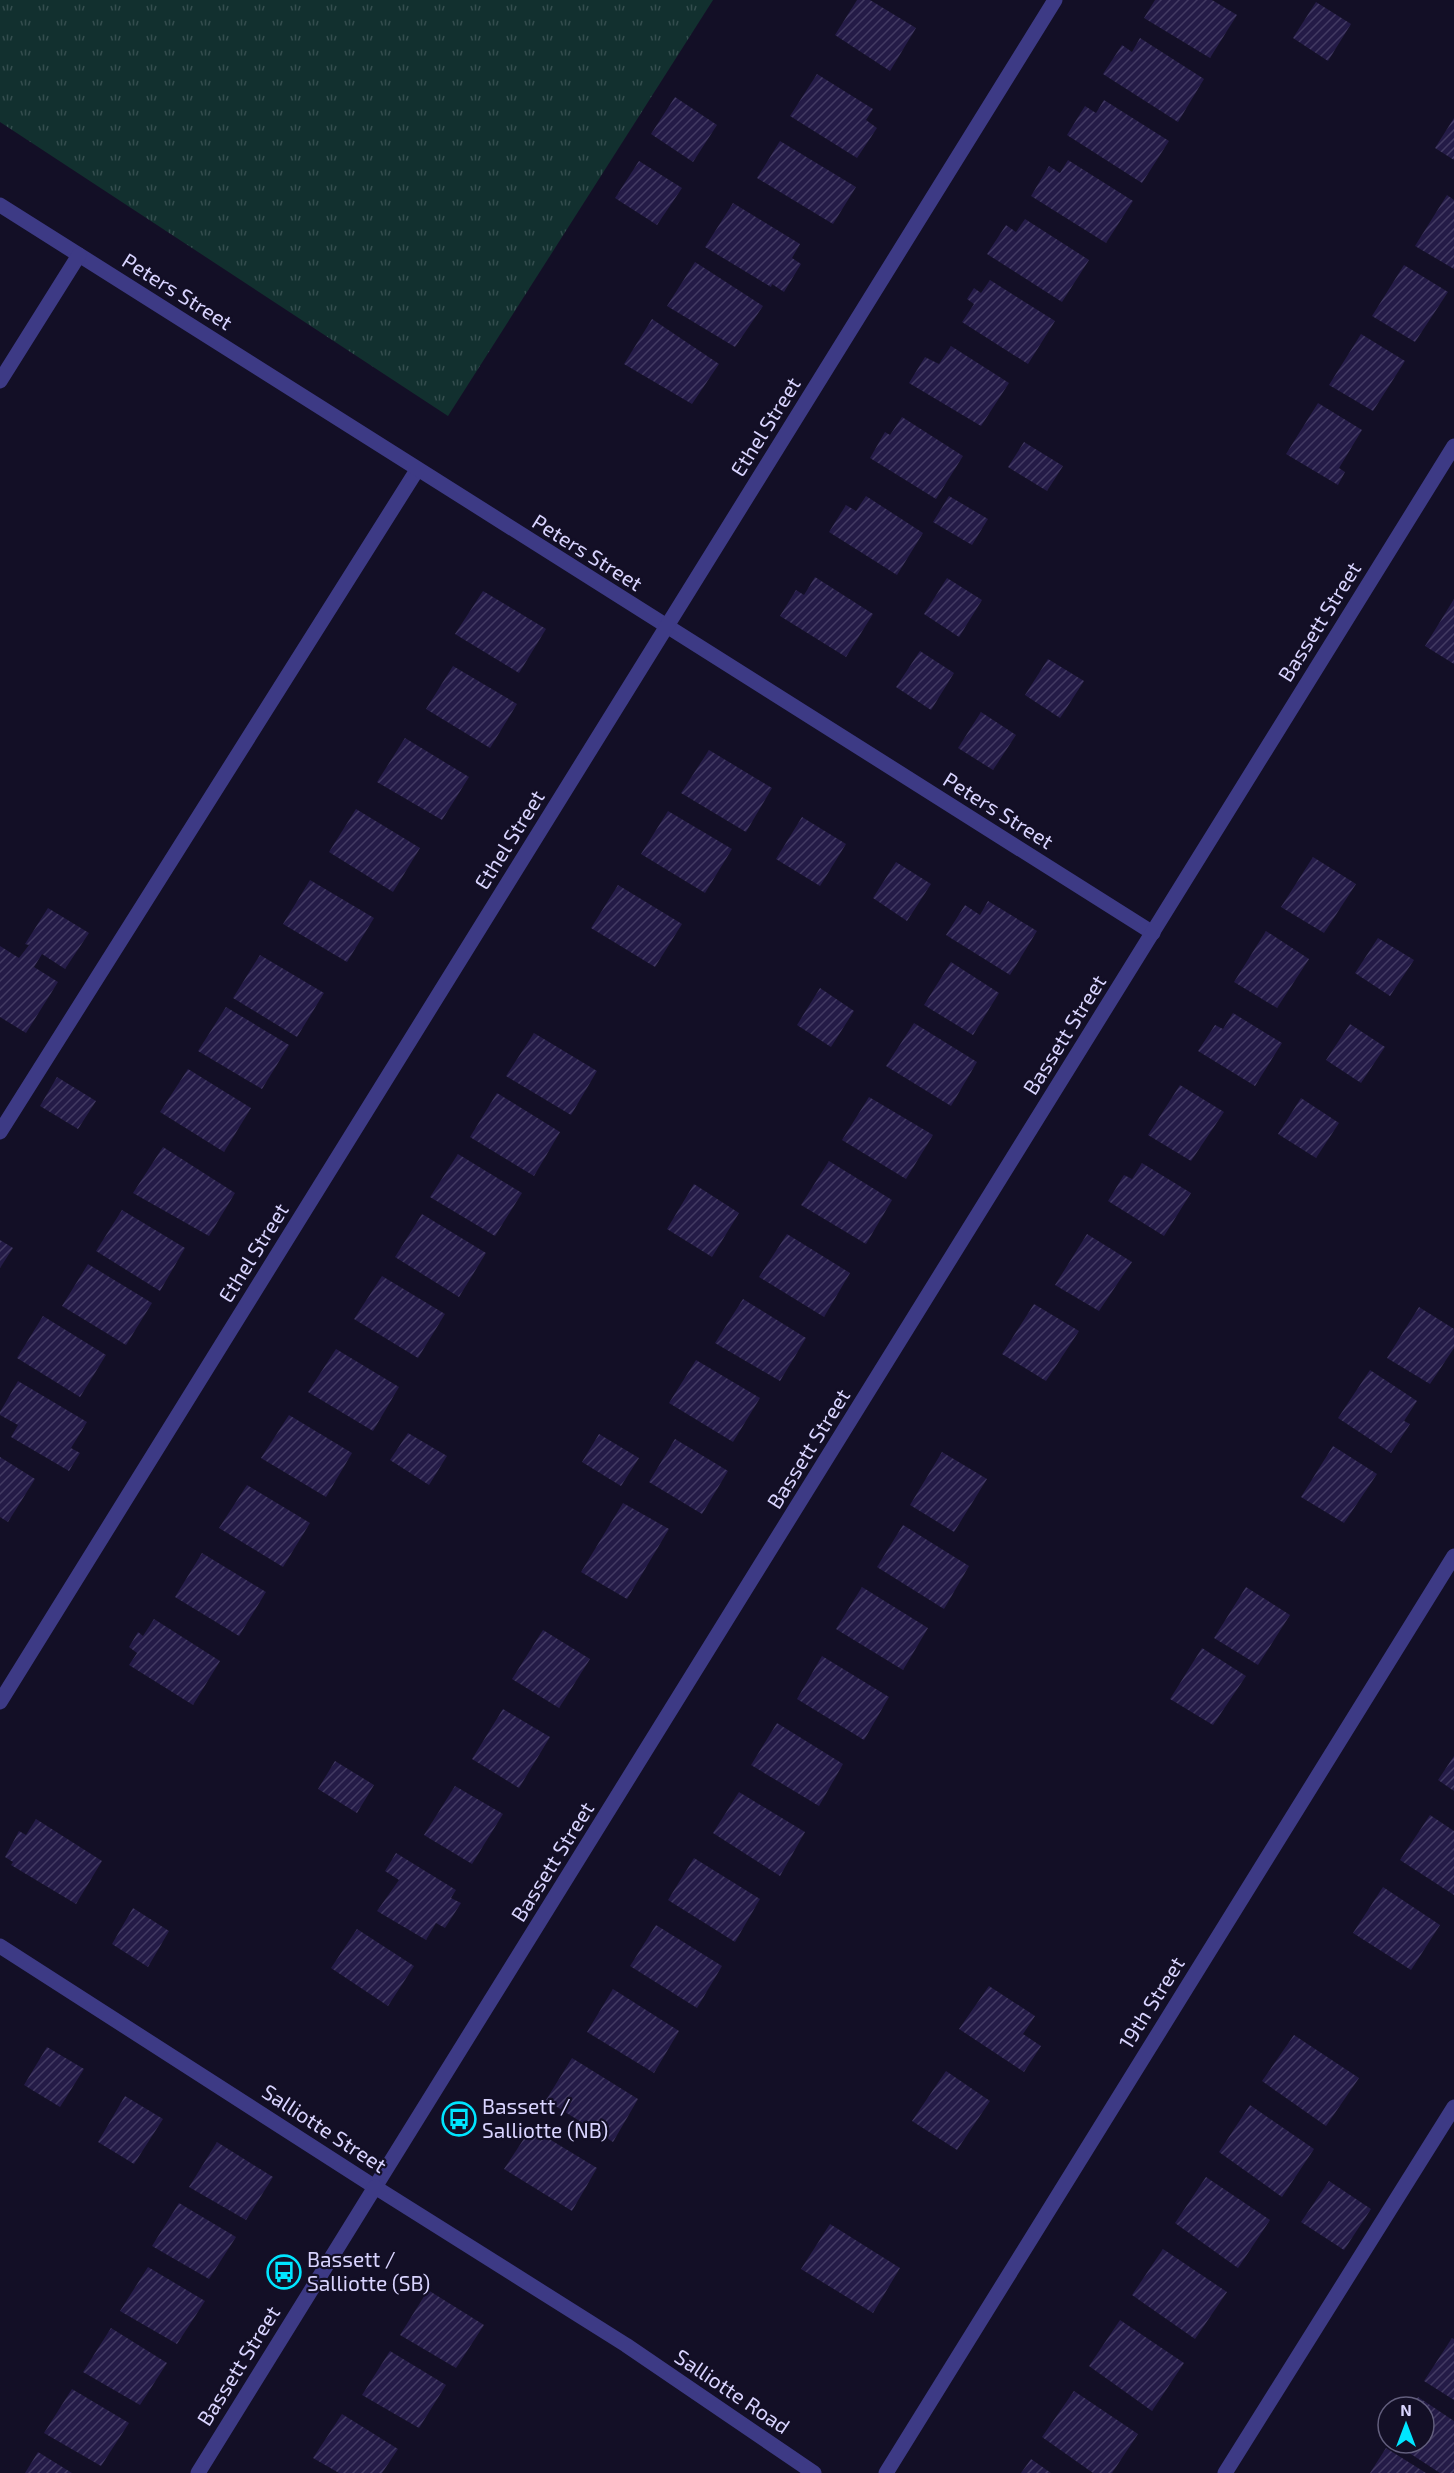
<svg xmlns="http://www.w3.org/2000/svg" width="1454" height="2473" font-family="'Exo 2',sans-serif">
  <style>
    .grass { fill: url(#grass-tufts) }
    .building { fill: url(#building-hatch) }
    .lines { fill: none; stroke-linecap: round; stroke-linejoin: round }
    .service { stroke: #3d3a85; stroke-width: 15 }
    .minor { stroke: #3d3a85; stroke-width: 15 }
    .tertiary { stroke: #3d3a85; stroke-width: 15 }
    .labels { text-anchor: middle; stroke-width: 4.5; stroke-linejoin: round; paint-order: stroke }
    .street-label { font-size: 21px; fill: #d9d4ff; stroke: #130f26 }
    .poi-label { font-size: 21px; fill: #d9d4ff; stroke: #130f26; text-anchor: start }
  </style>
  <defs>
    <pattern id="grass-tufts" width="24" height="20" patternUnits="userSpaceOnUse" patternTransform="scale(1.5)"><rect width="24" height="20" fill="#12302f"/><path d="M3 7l-1-3M5 7V3M7 7l1-3M15 17l-1-3M17 17v-4M19 17l1-3" fill="none" stroke="#344d4e"/></pattern>
    <pattern id="building-hatch" width="6" height="6" patternUnits="userSpaceOnUse" patternTransform="scale(1.5)"><rect width="6" height="6" fill="#241b47"/><path d="M-1 1l2-2M0 6l6-6M5 7l2-2" fill="none" stroke="#433b63"/></pattern>
  </defs>
  <rect width="100%" height="100%" fill="#130f26"/>
  <path class="grass" d="M0,0H713L448,416L0,122Z"/>
  <g class="building">
    <path d="M857,0H870L916,28L890,71L835,35Z"/>
    <path d="M1155,0H1212L1237,15L1210,58L1144,18Z"/>
    <path d="M1316,2L1351,24L1328,61L1293,38Z"/>
    <path d="M1140,38L1204,79L1178,122L1103,74L1122,45L1132,52Z"/>
    <path d="M817,74L873,109L866,120L877,128L857,158L790,116Z"/>
    <path d="M675,97L717,125L693,162L651,134Z"/>
    <path d="M1104,100L1169,141L1142,183L1067,135L1085,106L1096,113Z"/>
    <path d="M1454,118V160L1435,148Z"/>
    <path d="M780,141L856,187L833,224L757,178Z"/>
    <path d="M1068,160L1133,201L1106,243L1031,196L1049,166L1060,173Z"/>
    <path d="M639,161L682,188L657,225L615,198Z"/>
    <path d="M1447,195L1454,200V269L1415,246Z"/>
    <path d="M733,203L800,244L792,258L801,264L784,292L772,284L771,287L705,247Z"/>
    <path d="M1025,219L1089,260L1062,302L987,254L1006,225L1016,232Z"/>
    <path d="M695,262L763,306L735,347L667,306Z"/>
    <path d="M1404,265L1448,292L1415,342L1372,316Z"/>
    <path d="M990,280L1055,321L1028,364L962,322L974,304L967,299L974,288L981,293Z"/>
    <path d="M652,319L719,364L692,404L624,364Z"/>
    <path d="M1361,334L1405,361L1373,411L1329,385Z"/>
    <path d="M951,346L1009,383L981,426L909,383L925,357L939,364Z"/>
    <path d="M1318,403L1362,430L1339,468L1345,472L1338,485L1286,454Z"/>
    <path d="M902,417L963,456L936,499L870,458L885,432L890,435Z"/>
    <path d="M1024,442L1063,466L1047,491L1008,467Z"/>
    <path d="M866,496L923,533L897,575L829,532L846,505L856,511Z"/>
    <path d="M949,496L988,519L972,545L933,522Z"/>
    <path d="M815,577L873,614L846,657L780,616L796,590L804,595Z"/>
    <path d="M947,578L982,600L959,637L924,614Z"/>
    <path d="M483,591L546,629L519,673L455,634Z"/>
    <path d="M1454,599V664L1425,646Z"/>
    <path d="M920,651L954,673L931,710L896,687Z"/>
    <path d="M1048,659L1084,681L1060,718L1025,695Z"/>
    <path d="M453,666L517,704L490,748L426,709Z"/>
    <path d="M981,712L1016,735L993,770L958,748Z"/>
    <path d="M405,738L469,777L442,820L377,782Z"/>
    <path d="M709,750L772,788L746,832L681,793Z"/>
    <path d="M356,809L420,848L393,892L329,852Z"/>
    <path d="M668,811L732,849L705,893L641,854Z"/>
    <path d="M802,817L846,844L820,886L776,859Z"/>
    <path d="M1313,857L1356,884L1324,933L1281,907Z"/>
    <path d="M896,862L931,884L907,921L873,898Z"/>
    <path d="M310,880L374,918L347,962L283,924Z"/>
    <path d="M618,885L682,924L655,967L591,928Z"/>
    <path d="M988,901L1037,931L1010,975L946,935L965,905L980,915Z"/>
    <path d="M48,908L89,933L65,969L42,954L34,967L58,982L26,1033L0,1017V946L19,958L29,945L25,944Z"/>
    <path d="M1266,931L1309,959L1277,1008L1234,982Z"/>
    <path d="M1378,938L1414,960L1390,996L1355,973Z"/>
    <path d="M260,955L324,993L297,1037L233,998Z"/>
    <path d="M951,962L999,993L973,1035L924,1005Z"/>
    <path d="M820,988L854,1011L831,1047L797,1025Z"/>
    <path d="M226,1007L289,1045L262,1089L198,1051Z"/>
    <path d="M1233,1013L1282,1043L1255,1086L1198,1051L1215,1025L1223,1029Z"/>
    <path d="M914,1023L977,1062L951,1106L886,1066Z"/>
    <path d="M1350,1024L1385,1047L1361,1083L1326,1060Z"/>
    <path d="M534,1033L597,1071L571,1115L506,1076Z"/>
    <path d="M188,1069L251,1108L224,1152L160,1112Z"/>
    <path d="M57,1077L96,1101L78,1129L40,1106Z"/>
    <path d="M1180,1085L1224,1112L1191,1161L1148,1135Z"/>
    <path d="M497,1093L560,1132L534,1176L470,1137Z"/>
    <path d="M869,1097L933,1135L906,1179L842,1140Z"/>
    <path d="M1301,1098L1339,1123L1316,1158L1278,1134Z"/>
    <path d="M163,1147L235,1193L209,1236L133,1193Z"/>
    <path d="M458,1154L522,1193L495,1236L430,1197Z"/>
    <path d="M829,1161L892,1200L866,1244L801,1205Z"/>
    <path d="M1142,1163L1191,1193L1164,1236L1108,1201L1124,1175L1132,1179Z"/>
    <path d="M694,1184L739,1213L712,1257L667,1229Z"/>
    <path d="M122,1210L185,1248L160,1291L96,1251Z"/>
    <path d="M422,1214L486,1253L459,1297L395,1257Z"/>
    <path d="M787,1234L850,1273L824,1317L759,1277Z"/>
    <path d="M1087,1234L1132,1262L1099,1311L1055,1285Z"/>
    <path d="M0,1240L13,1248L0,1268Z"/>
    <path d="M88,1264L152,1303L126,1345L62,1306Z"/>
    <path d="M382,1276L445,1314L418,1358L354,1319Z"/>
    <path d="M743,1299L806,1338L780,1381L715,1343Z"/>
    <path d="M1034,1304L1079,1331L1046,1381L1002,1354Z"/>
    <path d="M1419,1307L1454,1329V1348L1430,1384L1387,1358Z"/>
    <path d="M43,1316L106,1355L80,1397L17,1358Z"/>
    <path d="M336,1349L399,1387L373,1431L308,1392Z"/>
    <path d="M696,1360L760,1398L733,1442L669,1403Z"/>
    <path d="M1370,1370L1417,1401L1404,1421L1410,1424L1391,1453L1338,1418Z"/>
    <path d="M18,1381L87,1422L71,1448L80,1453L69,1471L11,1437L18,1425L0,1415V1412Z"/>
    <path d="M289,1415L352,1453L326,1497L261,1458Z"/>
    <path d="M408,1433L447,1456L429,1485L390,1460Z"/>
    <path d="M599,1434L639,1458L621,1486L582,1462Z"/>
    <path d="M675,1439L728,1471L702,1514L649,1482Z"/>
    <path d="M1333,1446L1377,1474L1344,1523L1301,1497Z"/>
    <path d="M942,1452L987,1479L954,1532L910,1505Z"/>
    <path d="M0,1457L35,1479L8,1522L0,1517Z"/>
    <path d="M247,1485L310,1523L283,1567L219,1528Z"/>
    <path d="M623,1503L669,1529L627,1599L581,1572Z"/>
    <path d="M903,1525L969,1566L944,1609L877,1567Z"/>
    <path d="M202,1553L266,1592L239,1636L175,1597Z"/>
    <path d="M862,1587L928,1628L903,1670L836,1629Z"/>
    <path d="M1246,1587L1290,1615L1258,1665L1214,1638Z"/>
    <path d="M154,1619L220,1661L193,1705L129,1665L137,1653L129,1647L138,1632L143,1636Z"/>
    <path d="M543,1630L590,1659L559,1708L512,1679Z"/>
    <path d="M1202,1648L1246,1676L1213,1725L1170,1699Z"/>
    <path d="M822,1656L889,1697L864,1740L797,1699Z"/>
    <path d="M503,1709L550,1737L519,1788L472,1759Z"/>
    <path d="M777,1723L843,1764L819,1806L751,1765Z"/>
    <path d="M1454,1756V1791L1438,1780Z"/>
    <path d="M335,1761L374,1785L357,1813L318,1789Z"/>
    <path d="M455,1786L503,1814L472,1864L424,1835Z"/>
    <path d="M739,1792L805,1832L780,1876L713,1833Z"/>
    <path d="M1430,1815L1454,1831V1895L1400,1860Z"/>
    <path d="M36,1819L102,1861L76,1904L11,1865L13,1862L5,1857L19,1831L26,1835Z"/>
    <path d="M396,1853L456,1890L451,1898L461,1903L445,1928L436,1923L426,1940L377,1911L399,1880L385,1871Z"/>
    <path d="M694,1858L760,1899L735,1942L668,1900Z"/>
    <path d="M1383,1887L1440,1925L1411,1970L1353,1933Z"/>
    <path d="M133,1908L169,1931L148,1967L112,1944Z"/>
    <path d="M656,1925L722,1966L697,2008L630,1966Z"/>
    <path d="M357,1929L414,1966L388,2006L331,1968Z"/>
    <path d="M989,1986L1035,2016L1023,2034L1041,2046L1024,2072L959,2029Z"/>
    <path d="M613,1989L679,2031L654,2073L587,2032Z"/>
    <path d="M1294,2035L1359,2078L1326,2126L1262,2081Z"/>
    <path d="M47,2047L84,2069L60,2107L24,2085Z"/>
    <path d="M572,2058L638,2099L613,2142L546,2100Z"/>
    <path d="M946,2071L990,2101L957,2150L912,2121Z"/>
    <path d="M125,2096L163,2119L134,2164L98,2142Z"/>
    <path d="M1250,2105L1314,2149L1282,2197L1219,2152Z"/>
    <path d="M531,2128L597,2168L572,2211L504,2169Z"/>
    <path d="M217,2142L273,2177L246,2220L189,2187Z"/>
    <path d="M1206,2177L1270,2220L1238,2268L1175,2223Z"/>
    <path d="M1329,2181L1371,2209L1344,2250L1301,2222Z"/>
    <path d="M179,2203L236,2237L209,2279L152,2246Z"/>
    <path d="M830,2224L900,2268L873,2313L801,2269Z"/>
    <path d="M1163,2249L1227,2292L1195,2339L1132,2295Z"/>
    <path d="M148,2267L205,2301L177,2344L120,2311Z"/>
    <path d="M428,2290L484,2325L456,2368L400,2335Z"/>
    <path d="M1120,2320L1184,2363L1152,2411L1089,2366Z"/>
    <path d="M111,2328L167,2363L140,2405L83,2372Z"/>
    <path d="M1452,2338L1454,2339V2400L1424,2381Z"/>
    <path d="M390,2351L446,2385L419,2428L362,2395Z"/>
    <path d="M72,2389L129,2423L101,2466L44,2433Z"/>
    <path d="M1074,2391L1138,2434L1112,2473H1093L1042,2437Z"/>
    <path d="M1418,2397L1454,2421V2473H1440L1394,2443H1424V2407H1411Z"/>
    <path d="M342,2414L398,2449L382,2473H339L313,2458Z"/>
    <path d="M1386,2448L1426,2473H1370Z"/>
    <path d="M38,2452L72,2473H25Z"/>
    <path d="M1031,2459L1051,2473H1021Z"/>
  </g>
  <g class="lines">
    <g class="service">
      <path d="M0,1132L417,470"/>
      <path d="M1225,2473L1454,2107"/>
    </g>
    <g class="minor">
      <path d="M0,205L1153,933"/>
      <path d="M0,381L79,255"/>
      <path d="M0,1702L1055,0"/>
      <path d="M0,1946L375,2187L1454,446"/>
      <path d="M886,2473L1454,1556"/>
    </g>
    <path class="tertiary" d="M198,2473L375,2187L626,2345L814,2473"/>
  </g>
  <defs>
    <symbol id="bus-ring" viewBox="-11 -11 22 22"><circle r="9.5" fill="#130f26" stroke="#00e5ff" stroke-width="1.5"/><path d="M-5-6H5V4H4V6H2V4H-2V6H-4V4H-5ZM-3.5-4V0h7V-4ZM-3.5 1.2v1.5H-2V1.2ZM2 1.2v1.5H3.5V1.2Z" fill="#00e5ff"/></symbol>
  </defs>
  <g fill-rule="evenodd">
    <use href="#bus-ring" x="440" y="2100" width="38" height="38"/>
    <use href="#bus-ring" x="265" y="2253" width="38" height="38"/>
  </g>
  <g class="labels">
    <g class="street-label">
      <text transform="translate(177 292) rotate(32)" y="7">Peters Street</text>
      <text transform="translate(766 427) rotate(-58)" y="7">Ethel Street</text>
      <text transform="translate(587 553) rotate(32)" y="7">Peters Street</text>
      <text transform="translate(1320 622) rotate(-58)" y="7">Bassett Street</text>
      <text transform="translate(998 811) rotate(32)" y="7">Peters Street</text>
      <text transform="translate(510 840) rotate(-58)" y="7">Ethel Street</text>
      <text transform="translate(1065 1035) rotate(-58)" y="7">Bassett Street</text>
      <text transform="translate(254 1253) rotate(-58)" y="7">Ethel Street</text>
      <text transform="translate(809 1449) rotate(-58)" y="7">Bassett Street</text>
      <text transform="translate(553 1862) rotate(-58)" y="7">Bassett Street</text>
      <text transform="translate(1152 2003) rotate(-58)" y="7">19th Street</text>
      <text transform="translate(324 2129) rotate(33)" y="7">Salliotte Street</text>
      <text transform="translate(239 2366) rotate(-58)" y="7">Bassett Street</text>
      <text transform="translate(732 2392) rotate(34)" y="7">Salliotte Road</text>
    </g>
    <g class="poi-label">
      <text x="482" y="2114">Bassett /<tspan x="482" dy="24">Salliotte (NB)</tspan></text>
      <text x="307" y="2267">Bassett /<tspan x="307" dy="24">Salliotte (SB)</tspan></text>
    </g>
  </g>
  <g transform="translate(1406 2425)"><circle r="28" fill="#130f26" stroke="#625e7d" stroke-width="1.5"/>
  <path d="M0-4.5L10 22L0 15L-10 22Z" fill="#00e5ff"/>
  <text y="-9" font-size="16" font-weight="bold" text-anchor="middle" fill="#d9d4ff">N</text>
  </g>
</svg>
